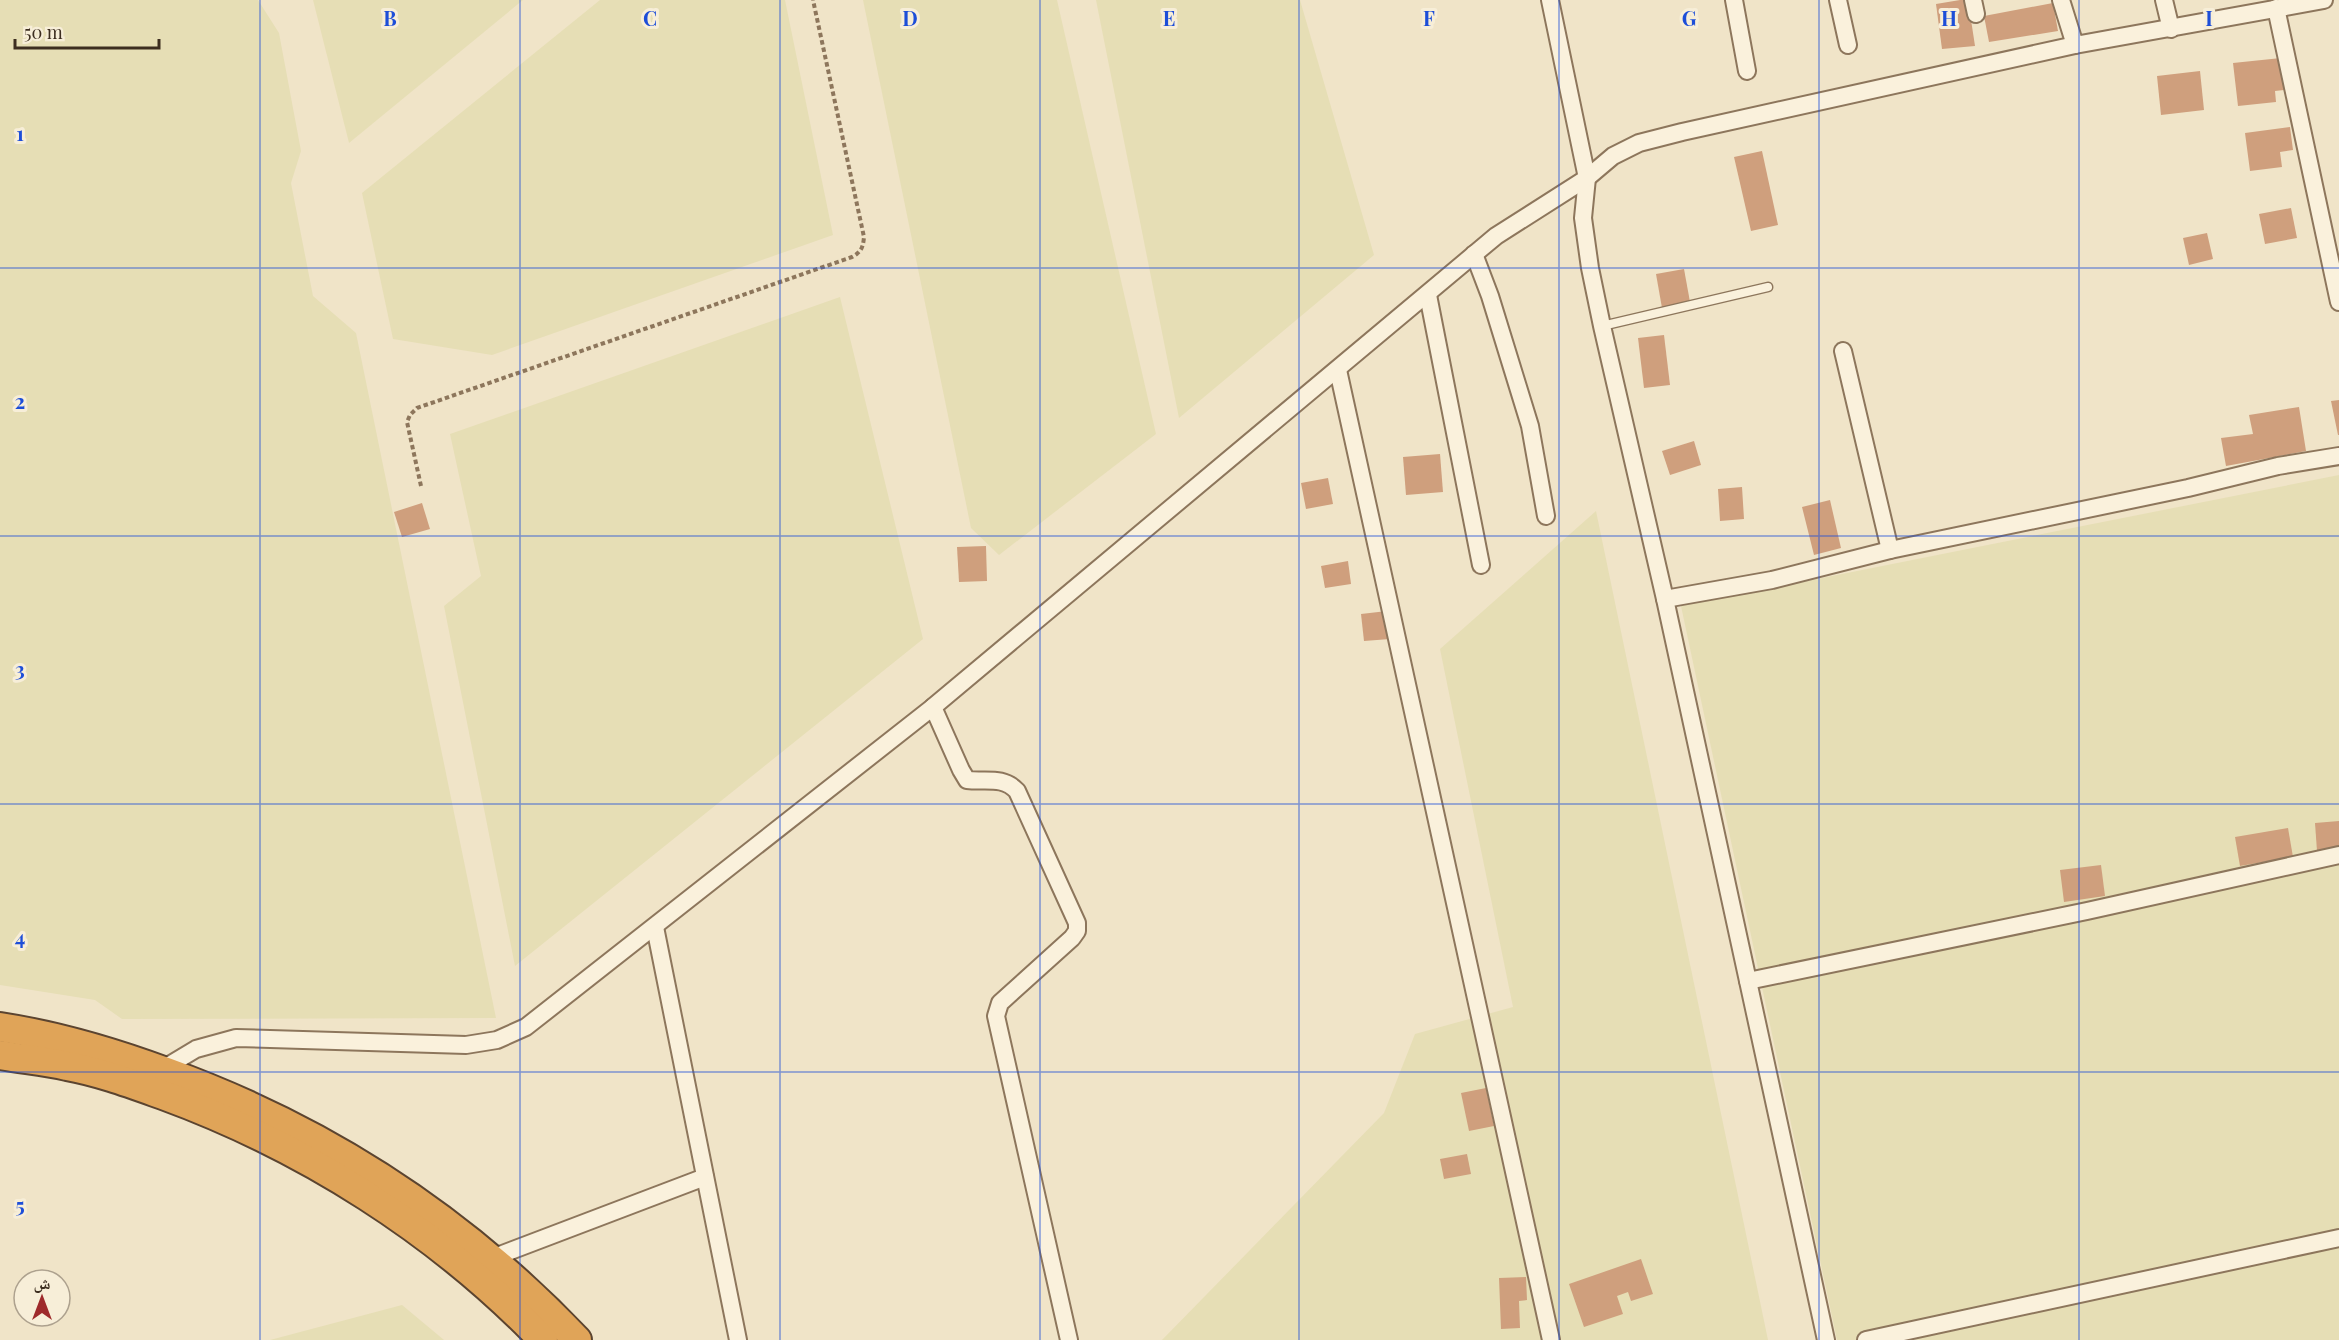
<svg xmlns="http://www.w3.org/2000/svg" width="2339" height="1340" font-family="'Playfair Display','Noto Naskh Arabic',serif">
  <style>
    .farmland { fill: #e6deb5 }
    .building { fill: #cf9f7d }
    .lines { fill: none; stroke-linecap: round; stroke-linejoin: round }
    .lane-casing { stroke: #8d765c; stroke-width: 11 }
    .street-casing { stroke: #8d765c; stroke-width: 20 }
    .highway-casing { stroke: #5b4430; stroke-width: 32 }
    .path { stroke: #8d765c; stroke-width: 4; stroke-dasharray: 4.5 3; stroke-linecap: butt }
    .lane { stroke: #faf1dc; stroke-width: 8 }
    .street { stroke: #faf1dc; stroke-width: 16 }
    .highway { stroke: #e0a458; stroke-width: 28 }
    .grid { fill: none; stroke: #1d4ed8; stroke-width: 1.5; stroke-opacity: 0.55 }
    .grid-label { font-size: 20px; text-anchor: middle; font-weight: bold; fill: #1d4ed8; stroke: #f7eed8; stroke-width: 6; stroke-linejoin: round; paint-order: stroke }
  </style>
  <rect width="100%" height="100%" fill="#f0e4c8"/>
  <g class="farmland">
    <path d="M0,0H258L279,33L301,151L291,183L313,296L356,333L496,1018L122,1019L95,1000L0,985Z"/>
    <path d="M313,0H523L349,143Z"/>
    <path d="M600,0H785L833,235L492,355L393,339L362,193Z"/>
    <path d="M863,0H1057L1156,434L999,555L971,528Z"/>
    <path d="M1096,0H1300L1374,255L1179,418Z"/>
    <path d="M840,297L923,639L515,966L444,606L481,576L450,434Z"/>
    <path d="M2339,475V1340H1837L1681,606Z"/>
    <path d="M1596,511L1768,1340H1162L1384,1113L1415,1034L1513,1007L1440,649Z"/>
    <path d="M402,1305L444,1340H270Z"/>
  </g>
  <g class="building">
    <path d="M1960,0H1968L1975,46L1942,49L1936,4Z"/>
    <path d="M2053,3L2058,31L1989,42L1984,16Z"/>
    <path d="M2281,58L2284,90L2275,91L2276,102L2238,106L2233,63Z"/>
    <path d="M2200,71L2204,110L2161,115L2157,76Z"/>
    <path d="M2290,127L2293,150L2280,152L2282,167L2250,171L2245,133Z"/>
    <path d="M1762,151L1778,225L1751,231L1734,157Z"/>
    <path d="M2291,208L2297,238L2265,244L2259,214Z"/>
    <path d="M2207,233L2213,259L2189,265L2183,238Z"/>
    <path d="M1684,269L1690,302L1662,308L1656,274Z"/>
    <path d="M1664,335L1670,385L1644,388L1638,338Z"/>
    <path d="M2339,400V435H2338L2331,401Z"/>
    <path d="M2299,407L2306,451L2226,466L2221,438L2253,434L2249,415Z"/>
    <path d="M1694,441L1701,465L1670,475L1662,451Z"/>
    <path d="M1440,454L1443,492L1406,495L1403,457Z"/>
    <path d="M1328,478L1333,504L1306,509L1301,483Z"/>
    <path d="M1742,487L1744,519L1720,521L1718,489Z"/>
    <path d="M1830,500L1841,548L1814,555L1802,507Z"/>
    <path d="M422,503L430,529L402,537L394,512Z"/>
    <path d="M986,546L987,581L959,582L957,547Z"/>
    <path d="M1348,561L1351,584L1325,588L1321,566Z"/>
    <path d="M1387,611L1390,639L1364,641L1361,614Z"/>
    <path d="M2339,821V849L2317,851L2315,823Z"/>
    <path d="M2288,828L2293,857L2240,866L2235,837Z"/>
    <path d="M2101,865L2105,896L2064,902L2060,870Z"/>
    <path d="M1486,1088L1494,1126L1469,1131L1461,1093Z"/>
    <path d="M1467,1154L1471,1174L1444,1179L1440,1159Z"/>
    <path d="M1641,1259L1653,1294L1631,1301L1628,1292L1617,1296L1623,1314L1584,1327L1569,1284Z"/>
    <path d="M1526,1277L1527,1300L1519,1301L1520,1328L1501,1329L1499,1278Z"/>
  </g>
  <g class="lines">
    <defs>
      <path id="lane" d="M1602,326L1768,287"/>
      <g id="street">
        <path d="M1550,0L1587,178L1583,218L1590,268L1602,326L1665,599L1826,1340"/>
        <path d="M1734,0L1747,71"/>
        <path d="M1838,0L1848,45"/>
        <path d="M1973,0L1976,14"/>
        <path d="M2061,0L2075,45"/>
        <path d="M2164,0L2171,29"/>
        <path d="M2276,8L2339,302"/>
        <path d="M1474,254L1490,296L1530,426L1546,516"/>
        <path d="M1428,295L1481,565"/>
        <path d="M1843,351L1890,550"/>
        <path d="M1338,370L1551,1340"/>
        <path d="M1665,599L1772,580L1890,550L2188,488L2278,466L2339,456"/>
        <path d="M933,707L961,770L967,780C986,782 1003,776 1017,791L1077,923V931L1072,938L1000,1003L996,1016L1069,1340"/>
        <path d="M655,927L738,1340"/>
        <path d="M1748,981L2087,911L2339,855"/>
        <path d="M161,1070L196,1049L236,1038L466,1045L497,1040L526,1027L933,707L1496,236L1587,178L1613,156L1639,143L1682,132L2075,45L2324,0"/>
        <path d="M492,1258L705,1177"/>
        <path d="M1866,1340L2339,1238"/>
      </g>
      <g id="highway">
        <path d="M0,1027C58,1036 112,1052 166,1072C324,1129 462,1219 577,1340"/>
        <path d="M0,1055C22,1059 45,1061 67,1066C100,1072 132,1084 163,1095C305,1147 438,1231 543,1340"/>
      </g>
    </defs>
    <use href="#lane" class="lane-casing"/>
    <use href="#street" class="street-casing"/>
    <use href="#highway" class="highway-casing"/>
    <path class="path" d="M421,486L407,422L410,415L417,408L852,257C861,252 863,248 864,237L813,0"/>
    <use href="#lane" class="lane"/>
    <use href="#street" class="street"/>
    <use href="#highway" class="highway"/>
  </g>
  <path class="grid" d="M260,0V1340M520,0V1340M780,0V1340M1040,0V1340M1299,0V1340M1559,0V1340M1819,0V1340M2079,0V1340M0,268H2339M0,536H2339M0,804H2339M0,1072H2339"/>
  <g class="grid-label">
    <text x="390" y="26">B</text>
    <text x="650" y="26">C</text>
    <text x="910" y="26">D</text>
    <text x="1169" y="26">E</text>
    <text x="1429" y="26">F</text>
    <text x="1689" y="26">G</text>
    <text x="1949" y="26">H</text>
    <text x="2209" y="26">I</text>
    <text x="20" y="141">1</text>
    <text x="20" y="409">2</text>
    <text x="20" y="677">3</text>
    <text x="20" y="945">4</text>
    <text x="20" y="1213">5</text>
  </g>
  <g transform="translate(42 1298)"><circle r="28" fill="#f7eed8" stroke="#ada18e" stroke-width="1.5"/>
  <path d="M0-4.5L10 22L0 15L-10 22Z" fill="#9e2a2b"/>
  <text y="-9" font-size="16" font-weight="bold" text-anchor="middle" fill="#3d2e20">ش</text>
  </g>
  <path d="M15 39v9h144v-9" fill="none" stroke="#3d2e20" stroke-width="3"/>
  <text x="24" y="39" font-size="18" fill="#3d2e20" stroke="#f7eed8" stroke-width="4.5" paint-order="stroke">50 m</text>
</svg>
